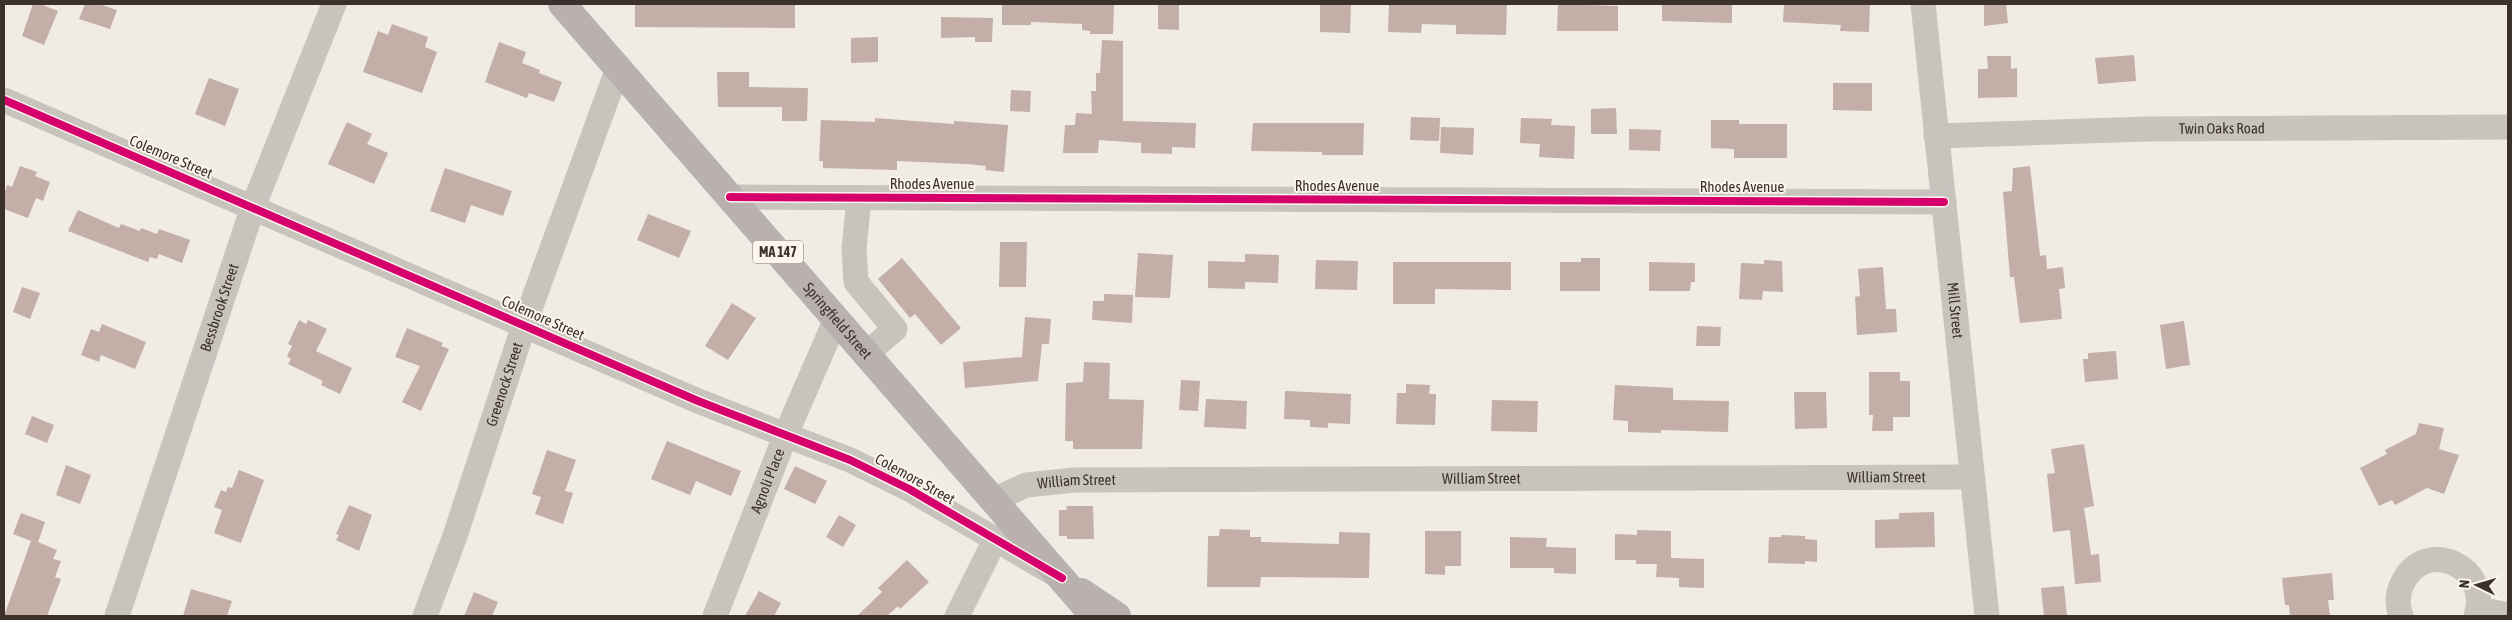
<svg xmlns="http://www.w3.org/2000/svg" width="2512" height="620" font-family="'Asap Condensed',sans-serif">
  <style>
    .building { fill: #c3afa7 }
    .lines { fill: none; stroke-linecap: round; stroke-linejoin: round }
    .minor { stroke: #c9c3be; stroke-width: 25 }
    .major { stroke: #b8b1ad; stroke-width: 28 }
    .cycleway-casing { stroke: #fbf5ee; stroke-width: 11 }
    .cycleway { stroke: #d6006c; stroke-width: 8 }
    .labels { text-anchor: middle; stroke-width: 4; stroke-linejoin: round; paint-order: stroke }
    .shield { fill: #fbf5ee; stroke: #756b66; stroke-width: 1 }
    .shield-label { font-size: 14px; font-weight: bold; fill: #3b302b }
    .street-label { font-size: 15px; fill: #3b302b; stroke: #fbf5ee }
  </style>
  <rect width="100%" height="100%" fill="#f0ebe5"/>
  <g class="building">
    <path d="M33,4H40L58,11L44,45L22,36Z"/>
    <path d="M85,4H99L117,10L110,29L79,19Z"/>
    <path d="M635,4H795V28L635,27Z"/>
    <path d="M1002,4H1114L1113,34H1090V31L1082,30V24L1031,22V25H1002Z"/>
    <path d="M1158,4H1179V30L1158,29Z"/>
    <path d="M1320,4H1351L1350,33L1320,32Z"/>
    <path d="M1389,4H1507L1506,35L1456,34V25L1422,24L1421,33L1388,32Z"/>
    <path d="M1558,4L1618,6V31H1557Z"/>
    <path d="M1662,4H1732V23L1662,21Z"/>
    <path d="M1784,4H1870L1869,32L1840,31L1841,25L1783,22Z"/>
    <path d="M1984,4H2006L2008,23L1984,26Z"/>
    <path d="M941,17L993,18L992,42H975V37L941,38Z"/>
    <path d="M392,24L428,37L425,47L437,52L422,93L363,72L378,31L388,35Z"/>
    <path d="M878,37V62L851,63V38Z"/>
    <path d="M1102,40L1123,41V121L1196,123L1195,148L1172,147V154L1141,153V143L1099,140L1098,153H1063L1065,125H1075L1076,113L1092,114L1091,91H1096V73H1100Z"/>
    <path d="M499,42L526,52L522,63L540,70L539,73L562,82L554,102L529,93L527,98L485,82Z"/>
    <path d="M2134,55L2136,81L2098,84L2095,58Z"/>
    <path d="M1987,56H2011V69L2017,68V97L1978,98V69H1988Z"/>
    <path d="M717,72H749V87L808,88L807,121H782V107H718Z"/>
    <path d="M209,78L239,89L225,126L195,114Z"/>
    <path d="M1833,83H1872V111L1833,110Z"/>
    <path d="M1011,90L1031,91L1030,112L1010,111Z"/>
    <path d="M1616,108L1617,134H1591V109Z"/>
    <path d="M1411,117L1440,118L1439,141L1410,140Z"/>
    <path d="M875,118L954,124V121L1008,125L1004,172L985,170L986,166L967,164L897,161V170L823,168V161H819L821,120L875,122Z"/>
    <path d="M1521,118L1552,119L1551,125L1575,126L1574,159L1539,157L1540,144L1520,143Z"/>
    <path d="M1711,120H1739V124H1787V158H1734V149L1711,148Z"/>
    <path d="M347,122L372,134L367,144L388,153L374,184L328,164Z"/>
    <path d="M1253,123H1364L1363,155H1322V152L1251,151Z"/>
    <path d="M1441,127L1474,128L1473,155L1440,153Z"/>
    <path d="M1629,129L1661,130L1660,151L1629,150Z"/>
    <path d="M20,166L37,172L35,176L50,182L43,201L36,198L28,218L4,209V195L7,185L12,187Z"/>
    <path d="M2030,166L2040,256L2046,255L2047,269L2063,267L2065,288L2059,289L2062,319L2020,323L2014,277H2010L2003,192L2012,191L2013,168Z"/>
    <path d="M445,168L512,191L503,216L471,205L465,223L430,211Z"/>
    <path d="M78,210L119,228L121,224L140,231L141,228L157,234L159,229L190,240L182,263L159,254L157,259L150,257L148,262L68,231Z"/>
    <path d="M648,214L691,231L679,258L637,240Z"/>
    <path d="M1000,242H1027L1026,287H999Z"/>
    <path d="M1138,253L1173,255L1170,298L1135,297Z"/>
    <path d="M1245,254L1279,255L1278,283L1245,282V289L1208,288V261L1245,262Z"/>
    <path d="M902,258L961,328L941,345L915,314L910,318L878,279Z"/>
    <path d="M1581,258H1600V291H1560V262H1581Z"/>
    <path d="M1316,260L1358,261L1357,290L1315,289Z"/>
    <path d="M1764,260L1782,261L1783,292L1763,291L1762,300L1739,299L1741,263L1764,264Z"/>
    <path d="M1393,262H1511V290L1435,289V304H1393Z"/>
    <path d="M1649,262L1695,263V282H1691L1690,291H1649Z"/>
    <path d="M1883,267L1886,309H1896L1897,332L1857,335L1855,297L1860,296L1858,269Z"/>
    <path d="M22,287L40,293L30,319L13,312Z"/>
    <path d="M1104,294L1133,295L1132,323L1092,320L1093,301H1104Z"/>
    <path d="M732,303L756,318L728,360L705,346Z"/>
    <path d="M1025,317L1051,319L1049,344H1042L1038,381L965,388L963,362L1022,357Z"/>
    <path d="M299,320L306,324L308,320L327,329L316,351L352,368L340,394L321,385L323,381L288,364L291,359L287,356L292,346L288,344Z"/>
    <path d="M2184,321L2190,365L2166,369L2160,325Z"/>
    <path d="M102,324L146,342L135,369L101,355L99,362L81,355L91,329L99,332Z"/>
    <path d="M1697,326L1721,327L1720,346H1696Z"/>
    <path d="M407,328L443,343L441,346L449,349L421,411L402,402L420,366L395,357Z"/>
    <path d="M2116,351L2118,379L2085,382L2083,359H2088V353Z"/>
    <path d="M1084,362L1110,363L1109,399L1144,400L1142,449H1073V441H1065L1066,383L1083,382Z"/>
    <path d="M1869,372H1900V381H1910V417H1893V431H1872L1873,415H1869Z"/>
    <path d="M1181,380L1200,381L1198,411L1179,410Z"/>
    <path d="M1406,384L1430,385L1429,394H1436L1435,425L1396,424L1397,393H1406Z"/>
    <path d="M1615,385L1673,388V400L1729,401L1728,432L1661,430V433L1628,432V421L1613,420Z"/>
    <path d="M1285,391L1351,394L1350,424L1328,423V428L1310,427V420L1284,419Z"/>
    <path d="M1794,392H1826L1827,428L1795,429Z"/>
    <path d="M1206,399L1247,401L1246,429L1204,427Z"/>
    <path d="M1492,400L1538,401L1537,432L1491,431Z"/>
    <path d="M32,416L54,425L47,443L25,434Z"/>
    <path d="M2419,423L2444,428L2439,449L2459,455L2444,494L2427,488L2395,505L2392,500L2379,506L2360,468L2387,454L2385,450L2416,434Z"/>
    <path d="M667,441L741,471L731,496L696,481L690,495L651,479Z"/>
    <path d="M2084,444L2094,506L2084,508L2091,555L2099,554L2101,582L2075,584L2070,530L2053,532L2047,474L2055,473L2051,449Z"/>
    <path d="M547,450L576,460L565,491L573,493L563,524L535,514L541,497L532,494Z"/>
    <path d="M66,465L91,475L80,504L56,495Z"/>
    <path d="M795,466L827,481L815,504L784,489Z"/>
    <path d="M239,470L264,480L241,543L214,533L222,510L214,507L221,490L226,492L228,487L232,488Z"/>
    <path d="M349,505L372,515L359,551L336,540L339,535L336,534Z"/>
    <path d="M1066,506H1093L1094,539H1067V536H1059V510H1067Z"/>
    <path d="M1934,512L1935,547L1875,548V520L1899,519V513Z"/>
    <path d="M21,513L45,522L38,542L57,550L53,559L61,561L55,577L61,579L47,616H4L31,541L13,534Z"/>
    <path d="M839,515L856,525L843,547L826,537Z"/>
    <path d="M1220,529L1250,530V537H1261V542L1339,544V532L1370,533L1369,578L1261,577L1260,587H1207L1208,536H1219Z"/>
    <path d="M1637,530L1671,531V558L1704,559V588L1679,587V578L1656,577L1657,564H1636V560H1615V534L1637,535Z"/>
    <path d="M1425,531H1461V566H1445V575L1425,574Z"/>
    <path d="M1781,535L1805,536V539L1817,540V562L1805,561V564L1768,563L1769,537H1781Z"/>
    <path d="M1510,537L1547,538L1546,547L1576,548V574L1554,573V568H1510Z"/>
    <path d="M907,560L929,582L900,609L898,606L887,616H857L882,592L878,588Z"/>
    <path d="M2332,573L2334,600H2328L2330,616H2290L2289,605H2285L2282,578Z"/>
    <path d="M2064,586L2067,616H2044L2041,588Z"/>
    <path d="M191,589L232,601L227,616H183Z"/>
    <path d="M759,591L781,603L774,616H745Z"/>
    <path d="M474,592L498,602L492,616H464Z"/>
  </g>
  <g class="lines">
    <g class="minor">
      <path id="s1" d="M1923,4L1987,616"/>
      <path d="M4,100L698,401L850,460L909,489L1053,573"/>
      <path id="s2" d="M1936,136L2147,129L2508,127"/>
      <path d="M730,197L1944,202"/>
      <path d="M859,198L854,249L856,282L895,329L866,354"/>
      <path id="s3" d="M994,500L1026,485L1075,480L1972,477"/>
      <path d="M2479,609L2508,615"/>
      <path id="s4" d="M117,616L253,207L334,4"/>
      <path id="s5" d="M425,616L455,536L524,325L618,68"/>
      <path id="s6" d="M715,616L786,434L836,319"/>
      <path d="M957,616L995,540"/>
      <path d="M2401,616C2397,605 2397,593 2403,582C2425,537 2492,566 2476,616"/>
    </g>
    <g class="major">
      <path id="s7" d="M562,4L1094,616"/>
      <path d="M1081,592L1117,616"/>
    </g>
    <defs>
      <g id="cycleway">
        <path d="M4,100L698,401L850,460L909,489L1062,578"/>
        <path d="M730,197L1944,202"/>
      </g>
    </defs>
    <use href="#cycleway" class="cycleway-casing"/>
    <use href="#cycleway" class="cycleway"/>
  </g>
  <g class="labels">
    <rect class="shield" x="753" y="240.5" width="50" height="23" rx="4"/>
    <g class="shield-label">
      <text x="778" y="257">MA 147</text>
    </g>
    <g class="street-label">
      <text dy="5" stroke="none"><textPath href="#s2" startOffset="286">Twin Oaks Road</textPath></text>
      <text transform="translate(171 157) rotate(23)" y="5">Colemore Street</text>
      <text x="932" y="189">Rhodes Avenue</text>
      <text x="1337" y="191">Rhodes Avenue</text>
      <text x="1742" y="192">Rhodes Avenue</text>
      <text dy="5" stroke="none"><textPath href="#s4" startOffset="325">Bessbrook Street</textPath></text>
      <text dy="5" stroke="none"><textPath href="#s1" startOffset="308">Mill Street</textPath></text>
      <text transform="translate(543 318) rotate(24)" y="5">Colemore Street</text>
      <text dy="5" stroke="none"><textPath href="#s7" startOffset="420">Springfield Street</textPath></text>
      <text dy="5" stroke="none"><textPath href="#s5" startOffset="245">Greenock Street</textPath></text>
      <text dy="5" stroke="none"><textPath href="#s3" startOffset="896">William Street</textPath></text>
      <text dy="5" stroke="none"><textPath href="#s3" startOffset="491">William Street</textPath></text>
      <text transform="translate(915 479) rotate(29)" y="5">Colemore Street</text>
      <text dy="5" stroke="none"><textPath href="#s6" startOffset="145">Agnoli Place</textPath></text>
      <text dy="5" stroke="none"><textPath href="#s3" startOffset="86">William Street</textPath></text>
    </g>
  </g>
  <rect width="2512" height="620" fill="none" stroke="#3b302b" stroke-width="10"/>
  <g transform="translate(2477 585) rotate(275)" stroke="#fbf5ee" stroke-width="4" paint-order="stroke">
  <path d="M0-4L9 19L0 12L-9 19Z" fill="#3b302b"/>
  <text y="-8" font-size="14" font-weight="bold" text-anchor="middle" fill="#3b302b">N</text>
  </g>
</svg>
